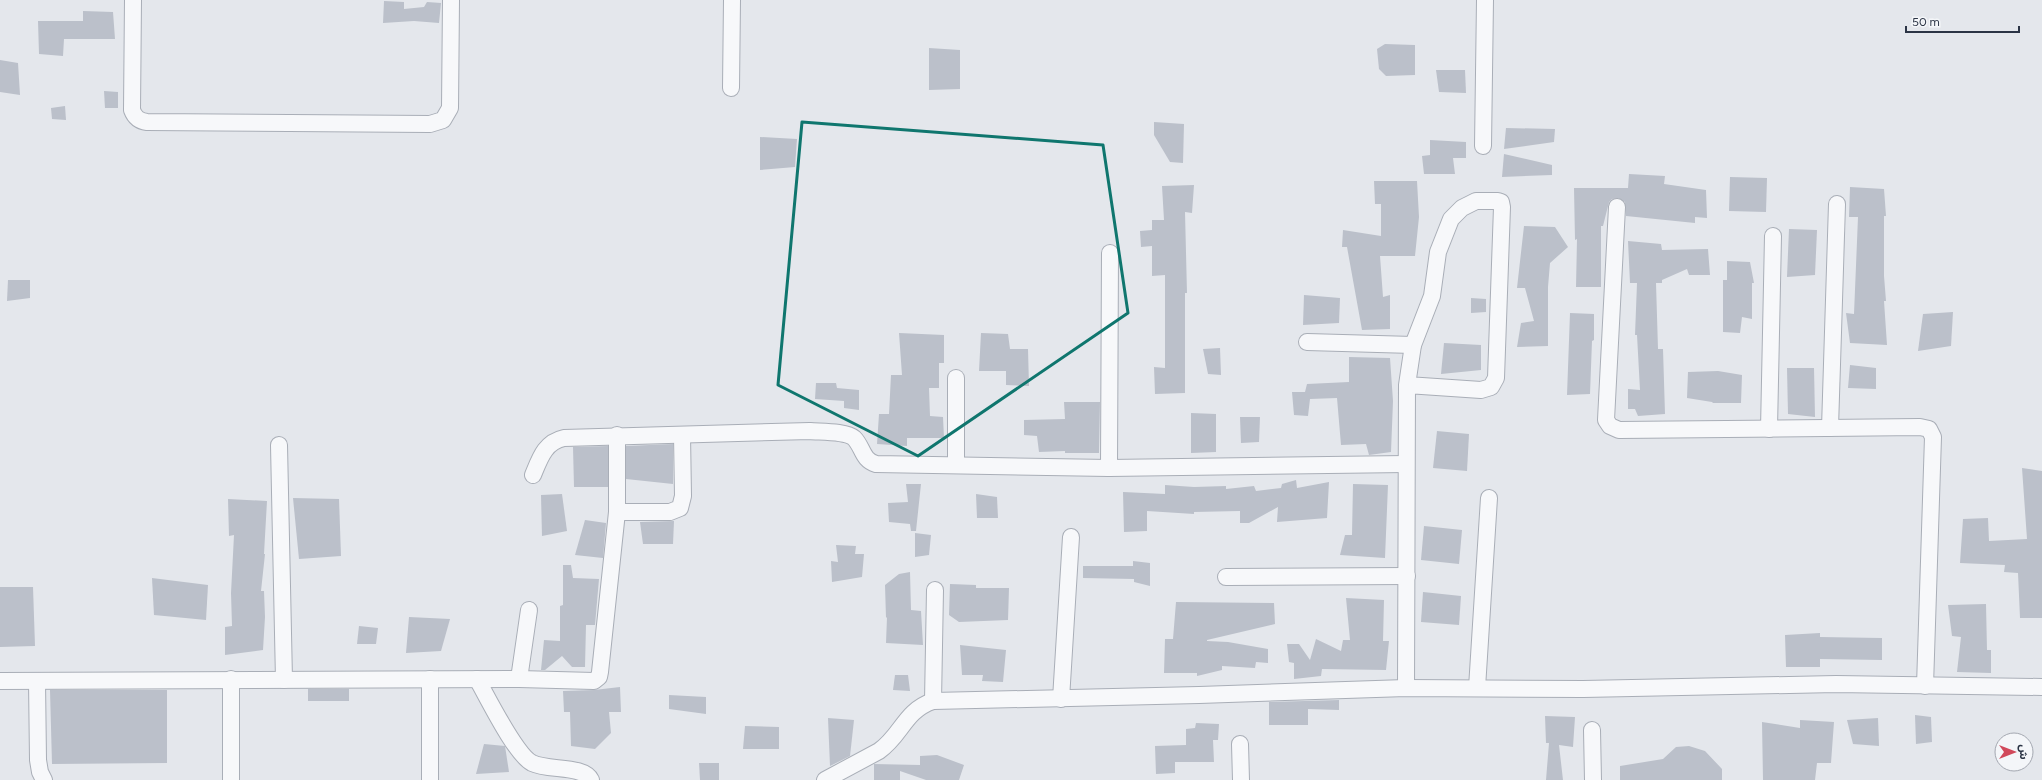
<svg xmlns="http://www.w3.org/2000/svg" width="2042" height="780" font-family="Figtree,'Noto Sans Arabic',sans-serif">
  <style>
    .building { fill: #bbc0ca }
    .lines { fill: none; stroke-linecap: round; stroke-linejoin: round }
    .street-casing { stroke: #a9aeb7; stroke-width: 18 }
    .street { stroke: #f7f8fa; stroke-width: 16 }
    .marked { fill: none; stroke: #0f766e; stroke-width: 3; stroke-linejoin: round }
  </style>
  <rect width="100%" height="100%" fill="#e4e7ec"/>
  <g class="building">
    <path d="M384,1L404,2V9L424,7L427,2L441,3L439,23L414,21L383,23Z"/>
    <path d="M83,11L113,12L115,39H64L63,56L39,54L38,21H83Z"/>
    <path d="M1385,44L1415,45V75L1386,76L1379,69L1377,49Z"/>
    <path d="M929,48L960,50V89L929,90Z"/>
    <path d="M0,60L18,63L20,95L0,92Z"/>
    <path d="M1436,70H1465L1466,93L1439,92Z"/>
    <path d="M104,91L118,92V108H105Z"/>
    <path d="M65,106L66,120L52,119L51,108Z"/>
    <path d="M1154,122L1184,124L1183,163L1170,162L1154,135Z"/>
    <path d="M1506,128L1555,129L1554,142L1504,149Z"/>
    <path d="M760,137L797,139L795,167L760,170Z"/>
    <path d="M1430,140L1466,142V158H1453L1455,174H1424L1422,156L1430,155Z"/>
    <path d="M1504,154L1552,165V175L1502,177Z"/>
    <path d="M1629,174L1665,176L1664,184L1706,190L1707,218L1695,217V223L1626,216L1625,202L1618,198L1612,199L1609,202L1603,226H1601V287H1576L1577,239L1575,240L1574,188H1628Z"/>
    <path d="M1730,177L1767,178L1766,212L1729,211Z"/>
    <path d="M1374,181H1417L1419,217L1415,256H1380L1383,297L1390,295V329L1362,330L1347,247H1342L1343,230L1381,236V204H1375Z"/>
    <path d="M1194,185L1192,213L1185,212L1187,293H1185V393L1155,394L1154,367L1165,368V275L1152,276V246L1141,247L1140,231L1152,230V220H1164L1162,186Z"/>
    <path d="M1850,187L1884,189L1886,216H1884V276L1886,301H1884L1887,345L1850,343L1846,313L1854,314L1858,217H1849Z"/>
    <path d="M1524,226L1555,227L1568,247L1550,263L1548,287V346L1517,347L1521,323L1534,321L1525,288H1517Z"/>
    <path d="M1789,229L1817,230L1815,275L1787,277Z"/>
    <path d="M1628,241L1661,244L1662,250L1708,249L1710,275H1689L1687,269L1662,280V283H1656L1658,349H1663L1665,414L1638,416L1635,409H1628V389L1640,390L1637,335H1635L1637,283H1630Z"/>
    <path d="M1727,261L1750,262L1754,283H1752V319L1742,317L1740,333L1723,332V280H1727Z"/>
    <path d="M8,280H30V298L7,301Z"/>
    <path d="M1304,295L1340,298L1339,323L1303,325Z"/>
    <path d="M1471,298L1486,299V312L1471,313Z"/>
    <path d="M1953,312L1951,346L1918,351L1923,314Z"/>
    <path d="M1570,313L1594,314V340L1592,341L1590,394L1567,395Z"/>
    <path d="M899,333L944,335V363H939V388H929L930,416L943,417L944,438H907V446L877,444L879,414H889L891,375H902Z"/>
    <path d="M981,333L1008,334L1010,349H1028L1029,386L1006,385V371H979Z"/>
    <path d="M1444,343L1481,345V370L1441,374Z"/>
    <path d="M1220,348L1221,375L1208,374L1203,349Z"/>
    <path d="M1349,357L1390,358L1393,401L1391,452L1369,455L1366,444L1341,445L1337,398L1310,399L1308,416L1294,415L1292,392H1305L1307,384L1349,382Z"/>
    <path d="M1850,365L1876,368V389L1848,388Z"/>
    <path d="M1787,368H1814L1815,417L1788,414Z"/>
    <path d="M1718,371L1742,375L1741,403H1713L1712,402L1687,398L1688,372Z"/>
    <path d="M816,383H836L837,388L859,390V410L844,408V401L815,399Z"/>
    <path d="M1064,402H1100L1099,453H1065V451L1039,452L1037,436L1024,435V420L1065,419Z"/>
    <path d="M1191,413L1216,414V452L1191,453Z"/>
    <path d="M1240,417H1260L1259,442L1241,443Z"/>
    <path d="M1437,431L1469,434L1467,471L1433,468Z"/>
    <path d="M673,444V484L626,479V446Z"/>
    <path d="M608,446V487H574L573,447Z"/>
    <path d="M2022,468L2042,471V618H2020L2018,573L2004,572L2005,565L1960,563L1963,519L1988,518L1989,541L2027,539Z"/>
    <path d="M1296,480L1297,488L1329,482L1327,518L1277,522L1278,507L1249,523H1240V511L1194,512V514L1147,511V531L1124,532L1123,492L1165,494V485L1194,487L1226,486V489L1254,486L1256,491L1281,488L1282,484Z"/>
    <path d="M906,484H921L916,531H911L910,524L889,522L888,503L908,502Z"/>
    <path d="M1353,484L1388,485L1385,558L1340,555L1345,535H1352Z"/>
    <path d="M562,494L567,531L542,536L541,495Z"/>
    <path d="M976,494L997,497L998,518H977Z"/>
    <path d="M293,498L339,499L341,556L299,559Z"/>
    <path d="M228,499L267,501L264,554H265L261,591H264L265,617L263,650L225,655V627L232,626L231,593L234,535L229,536Z"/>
    <path d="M585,520L606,523L603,558L575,555Z"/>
    <path d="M674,521L673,544H643L640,522Z"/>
    <path d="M1424,526L1462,530L1459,564L1421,560Z"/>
    <path d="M915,533L931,535L929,555L915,557Z"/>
    <path d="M836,545L856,546L855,554H864L862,577L832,582L831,561L838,562Z"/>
    <path d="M1133,561L1150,563V586L1134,582V579L1083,578V566H1133Z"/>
    <path d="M563,565H571L573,578L599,579L595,625H586L585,667H572L562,656L545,670H541L544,640L560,641V606L563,605Z"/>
    <path d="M910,572L911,610L921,611L923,645L886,643L887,617L886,618L885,585L899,574Z"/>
    <path d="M152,578L208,585L206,620L154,615Z"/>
    <path d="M950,584L976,585V588H1009L1008,620L959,622L949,615Z"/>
    <path d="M0,587H33L35,646L0,647Z"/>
    <path d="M1423,592L1461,596L1459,625L1421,622Z"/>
    <path d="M1346,598L1384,600L1383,641H1389L1386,670L1322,669L1321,676L1294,679V663L1289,662L1287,644H1299L1310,660L1316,639L1341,651L1343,640H1350Z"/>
    <path d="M1176,602L1274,603L1275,624L1207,640V641L1228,642L1268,649V663L1256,662L1255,668L1222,666V670L1197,676V673H1164L1165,639H1173Z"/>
    <path d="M1986,604L1987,650H1991V673L1957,672L1961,637L1952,636L1948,605Z"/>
    <path d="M409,617L450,619L441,651L406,653Z"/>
    <path d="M359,626L378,628L376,644H357Z"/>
    <path d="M1820,633V637L1882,638V660L1820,659V667H1786L1785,635Z"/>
    <path d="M960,645L1006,650L1003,682L982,681L983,675H962Z"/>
    <path d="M895,675H908L910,691L893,690Z"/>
    <path d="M620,687L621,712H609L611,733L595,749L571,746L570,712H564L563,691L594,690Z"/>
    <rect x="308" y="689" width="41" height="12"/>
    <path d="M50,690H167V763L52,764Z"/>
    <path d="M669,695L706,697V714L669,709Z"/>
    <path d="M1339,700V710L1308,709V725H1269V702Z"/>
    <path d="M1915,715L1931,717L1932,742L1916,744Z"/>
    <path d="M1545,716L1575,717L1573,747L1559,745L1563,780H1546L1549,743H1546Z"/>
    <path d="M828,718L854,720L850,756L830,766Z"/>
    <path d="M1878,718L1879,746L1853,744L1847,720Z"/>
    <path d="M1800,720L1834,722L1831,763H1817L1815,780H1763L1762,722L1800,728Z"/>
    <path d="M1196,723L1219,724L1218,740H1213L1214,762H1175V773L1156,774L1155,746L1186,745V729L1195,728Z"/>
    <path d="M745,726L779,727V749H743Z"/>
    <path d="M484,744L505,746L509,772L476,774Z"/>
    <path d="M1689,746L1705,751L1722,769V780H1620V766L1663,759L1676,747Z"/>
    <path d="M937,755L964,765L959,780H926L900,771V780H874V764L920,765V756Z"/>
    <path d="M699,763H719V780H700Z"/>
  </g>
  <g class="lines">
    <defs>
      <g id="street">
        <path d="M133,0L132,110C135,118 139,121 147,122L430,124L443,120L450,108L451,0"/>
        <path d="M731,88L732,0"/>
        <path d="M1483,146L1485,0"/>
        <path d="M1617,207L1606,420L1610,426L1619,430L1920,427L1929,429L1933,437L1925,686"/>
        <path d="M1307,342L1413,345"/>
        <path d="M1830,428L1837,204"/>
        <path d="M1769,429L1773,236"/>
        <path d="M617,435V512"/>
        <path d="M279,445L284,680"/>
        <path d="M956,464V378"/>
        <path d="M1109,468L1110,253"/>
        <path d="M533,475C540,458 545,442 564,438L810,431C820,432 846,431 854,438C863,447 862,460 876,464L1109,468L1406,464"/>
        <path d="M1226,577L1407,576"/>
        <path d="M231,679V780"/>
        <path d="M477,679C488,698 515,754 532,763C548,771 584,765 591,780"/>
        <path d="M519,679L529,610"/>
        <path d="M0,681L519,679L594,681L599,677L600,672L617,512H670L680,508L683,496L682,435"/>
        <path d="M37,681L38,760L40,772L44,780"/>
        <path d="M1406,688L1407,385L1413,345L1432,296L1438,252L1451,219L1462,208L1476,201H1498L1501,202L1502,207L1496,378L1491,387L1481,390L1407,385"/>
        <path d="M1477,688L1489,498"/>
        <path d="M1061,699L1071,537"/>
        <path d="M933,701L935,590"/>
        <path d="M1592,730L1593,780"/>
        <path d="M1240,744L1241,780"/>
        <path d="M430,780V679"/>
        <path d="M825,780L879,751C902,735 904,711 933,701L1199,695L1406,688L1583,689L1836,684L2042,687"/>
      </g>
    </defs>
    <use href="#street" class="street-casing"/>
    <use href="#street" class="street"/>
  </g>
  <path class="marked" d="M802,122L1103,145L1128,313L918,456L778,385Z"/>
  <g transform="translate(2014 752) rotate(90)"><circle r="19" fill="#f4f6f9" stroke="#a4a8b1"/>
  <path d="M0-3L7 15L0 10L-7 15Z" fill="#d1495b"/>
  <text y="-6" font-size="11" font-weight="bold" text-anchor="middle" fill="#2b3445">ش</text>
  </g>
  <path d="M1906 26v6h113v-6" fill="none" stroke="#2b3445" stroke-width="2"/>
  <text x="1912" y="26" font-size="12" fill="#2b3445" stroke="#f4f6f9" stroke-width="3" paint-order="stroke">50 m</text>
</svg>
